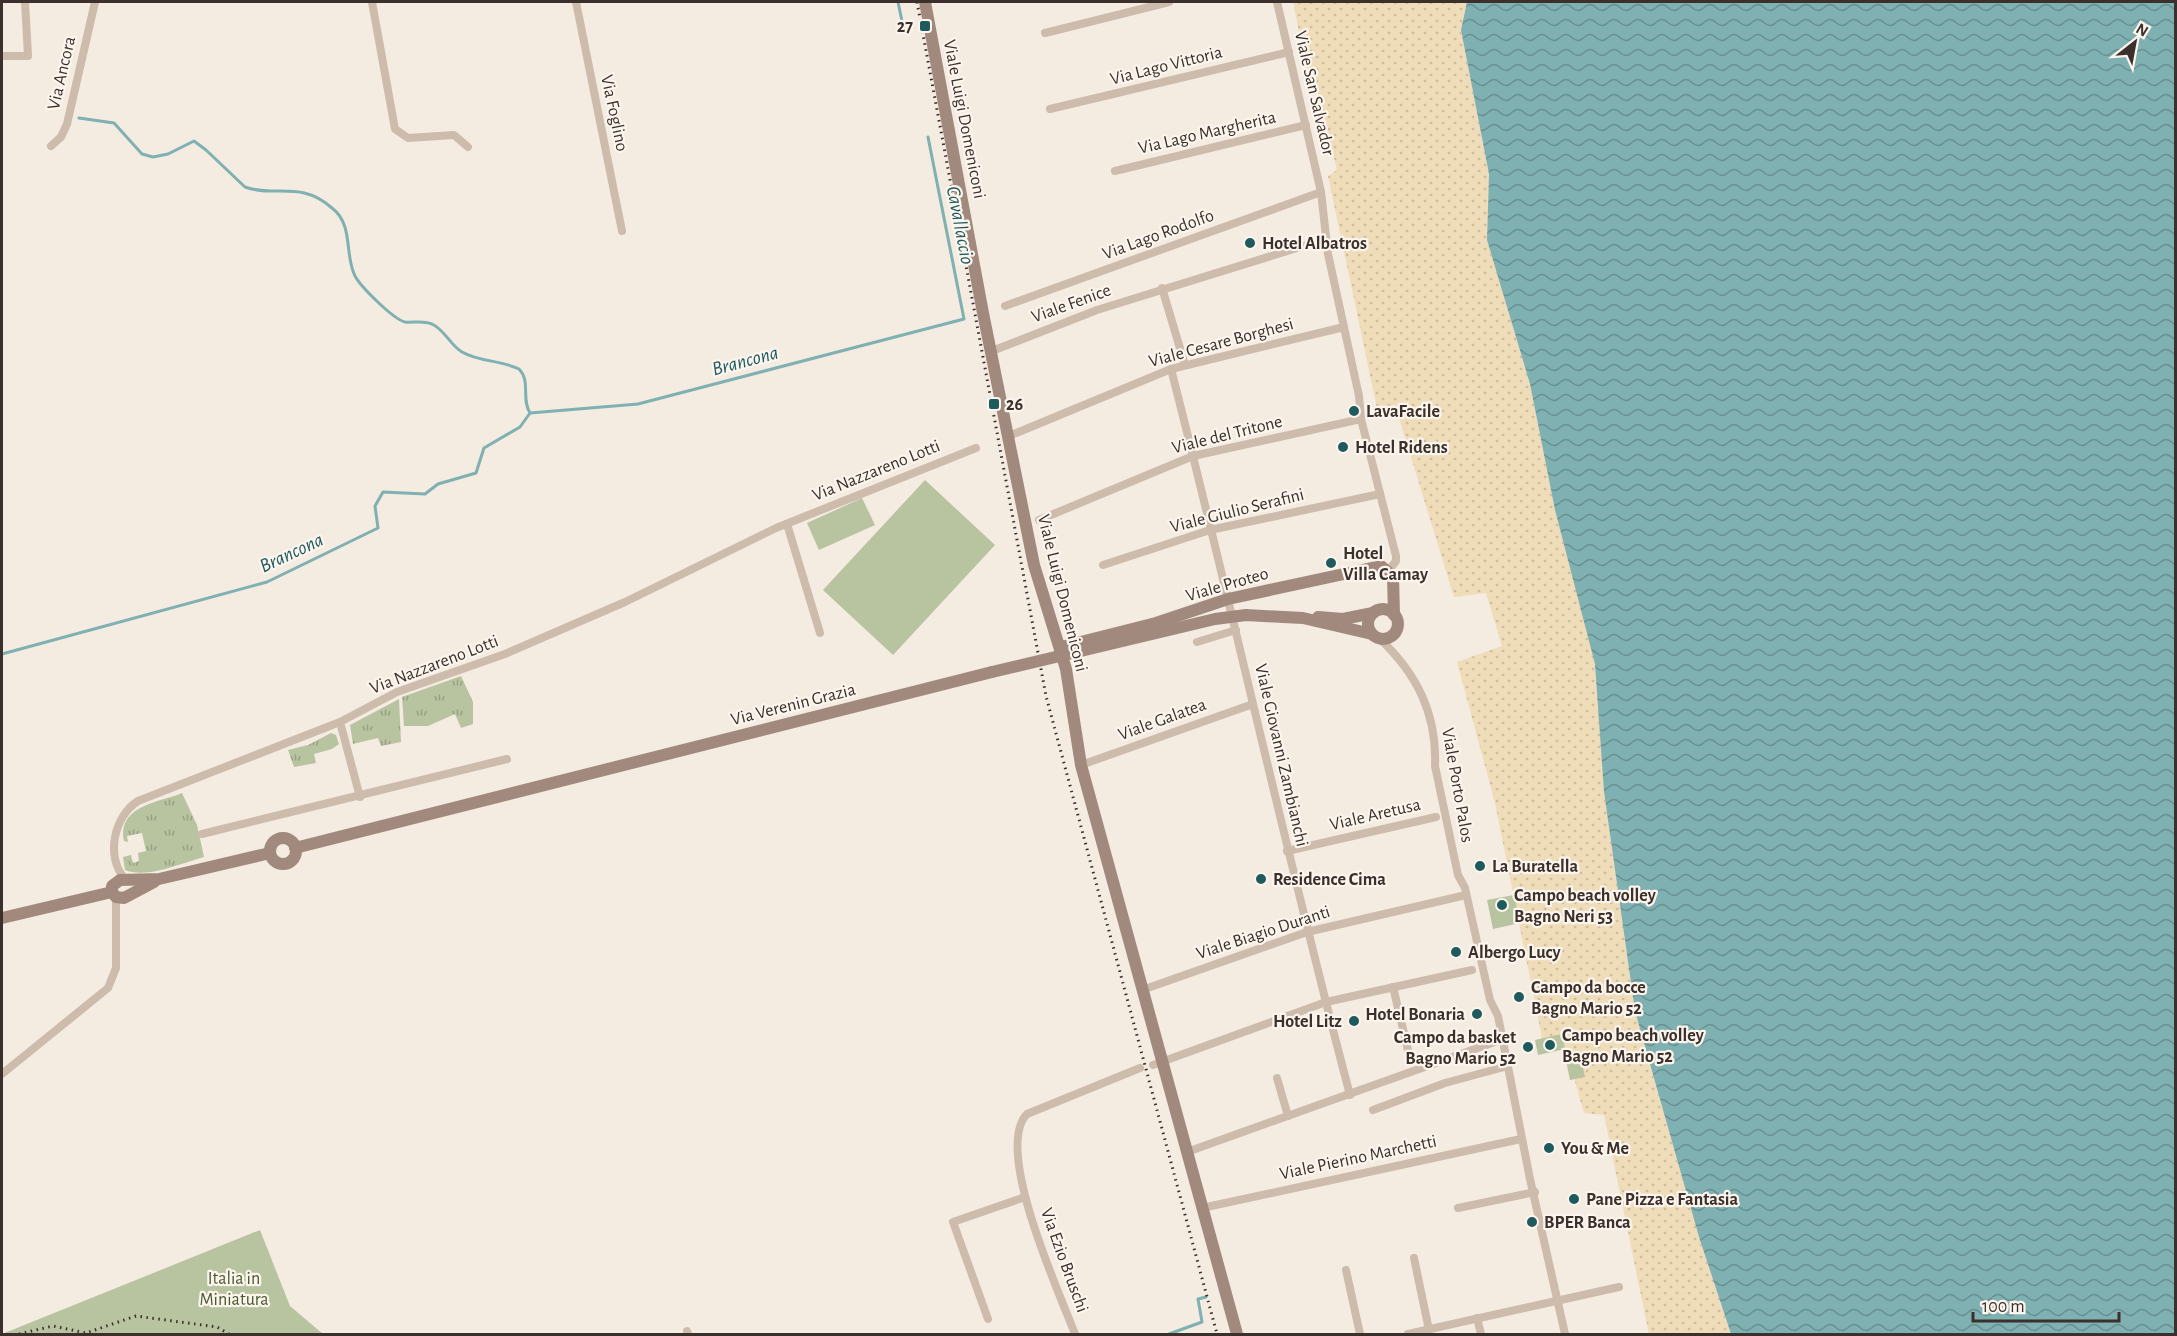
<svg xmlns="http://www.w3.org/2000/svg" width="2177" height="1336" font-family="'Alegreya Sans',sans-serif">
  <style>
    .grass { fill: url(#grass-tufts) }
    .sand { fill: url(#sand-dots) }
    .park { fill: #b8c4a0 }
    .water { fill: url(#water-waves) }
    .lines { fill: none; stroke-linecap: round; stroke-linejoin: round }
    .stream { stroke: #7fb0b2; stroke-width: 3 }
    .street { stroke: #cdbbac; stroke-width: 8 }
    .secondary { stroke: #a18a7d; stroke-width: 12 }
    .rail { stroke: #3b302b; stroke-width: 3; stroke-dasharray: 1.5 4.5; stroke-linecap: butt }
    .secondary-bridge { stroke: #a18a7d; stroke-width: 12 }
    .poi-dot { fill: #1f5a5e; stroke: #fbf5ee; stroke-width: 2 }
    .labels { text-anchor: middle; stroke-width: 4.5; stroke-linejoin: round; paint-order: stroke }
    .poi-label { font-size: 18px; font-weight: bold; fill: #3b302b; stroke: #fbf5ee; text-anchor: start }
    .street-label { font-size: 18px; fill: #3b302b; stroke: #fbf5ee }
    .park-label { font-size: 18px; fill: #4a5a2e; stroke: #fbf5ee }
    .water-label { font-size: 20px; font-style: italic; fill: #1f5a5e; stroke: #fbf5ee }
  </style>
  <defs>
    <pattern id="grass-tufts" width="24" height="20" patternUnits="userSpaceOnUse" patternTransform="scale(1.5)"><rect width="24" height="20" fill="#b8c4a0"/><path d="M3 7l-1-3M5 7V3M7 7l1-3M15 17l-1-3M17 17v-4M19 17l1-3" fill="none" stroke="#97a083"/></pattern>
    <pattern id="sand-dots" width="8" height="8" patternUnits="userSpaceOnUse" patternTransform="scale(1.5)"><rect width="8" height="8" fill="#efdcb8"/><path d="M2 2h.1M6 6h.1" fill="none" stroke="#cebd9e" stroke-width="1.8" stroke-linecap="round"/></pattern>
    <pattern id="water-waves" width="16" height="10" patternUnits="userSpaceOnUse" patternTransform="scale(1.5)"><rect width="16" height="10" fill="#7fb0b2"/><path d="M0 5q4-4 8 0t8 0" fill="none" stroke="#699091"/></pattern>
  </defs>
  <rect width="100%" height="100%" fill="#f4ebe1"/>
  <g class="grass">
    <path d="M461,676L473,702V724L461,728L455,714L428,726H404L402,697Z"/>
    <path d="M399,699L401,742L381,746L378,738L353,744L350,725Z"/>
    <path d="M331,733L336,735L339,744L332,749L314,754L316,763L294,767L288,750L308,745Z"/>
    <path d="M182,793L197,825L204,857C182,863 147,879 125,870L123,857L131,855L133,863L139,861L138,853L146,851L142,833L127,836L128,842L124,841C117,805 161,802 182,793Z"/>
  </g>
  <path class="sand" d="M1293,2H1467L1461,30L1489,174L1487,240L1530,384L1555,510L1596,664L1604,792L1635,1011L1699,1237L1731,1334H1649L1604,1115L1584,1113L1566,1050L1544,1048L1495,803L1457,662L1502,646L1486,593L1454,597L1395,405L1377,408L1328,176L1337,170L1315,80L1309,81Z"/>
  <g class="park">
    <path d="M925,480L995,545L893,655L823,590Z"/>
    <path d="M862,498L875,525L819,550L807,523Z"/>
    <path d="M1514,895L1520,923L1493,929L1487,900Z"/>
    <path d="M1562,1034L1565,1049L1538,1055L1535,1040Z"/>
    <path d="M1580,1052L1585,1077L1570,1080L1565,1056Z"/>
    <path d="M260,1230L290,1306L323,1334H2Z"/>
  </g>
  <path class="water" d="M1467,2H2175V1334H1731L1699,1237L1635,1011L1604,792L1595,664L1555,510L1530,384L1487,240L1489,174L1461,30Z"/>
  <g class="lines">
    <g class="stream">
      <path d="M898,2L903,26"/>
      <path d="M79,118L114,123L142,154L153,157L168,154L194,141L206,150L245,187C276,198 300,180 332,208C354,225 344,254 355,276C361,287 393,319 405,322C414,323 422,320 432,324C445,330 450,345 462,352C479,362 501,360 519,369C531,381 521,399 530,413"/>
      <path d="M530,413L638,404L964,319L928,137"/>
      <path d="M2,654L267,582L378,528L375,506L383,492L425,494L438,484L476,473L484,448L520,427L530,413"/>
      <path d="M1169,1334L1202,1322L1198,1299L1206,1297"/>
    </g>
    <g class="street">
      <path d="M372,2L395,129L408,138L454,135L468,147"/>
      <path d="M576,2L622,231"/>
      <path d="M1277,2L1321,192L1328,254L1359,396L1361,419L1396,556V561L1389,570"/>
      <path d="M1045,33L1169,2"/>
      <path d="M2,56H28L25,2"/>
      <path d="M1050,109L1289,52"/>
      <path d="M51,146L61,137L67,124L95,2"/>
      <path d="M1115,171L1306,125"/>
      <path d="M1162,288L1185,365"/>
      <path d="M1005,306L1321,192"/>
      <path d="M992,351L1097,310L1313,243"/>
      <path d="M1171,369C1233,610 1286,854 1350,1095"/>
      <path d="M1009,436L1171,369L1344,327"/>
      <path d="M1039,520L1193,456L1361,419"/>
      <path d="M787,524L820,633"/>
      <path d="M1103,565L1210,530L1380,494"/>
      <path d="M1380,639C1417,674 1437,714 1435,766L1458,875L1465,888L1490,1000L1498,1016L1530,1179L1565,1334"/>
      <path d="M1197,642L1236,630"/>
      <path d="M340,722L360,797"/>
      <path d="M1081,765L1253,704"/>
      <path d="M202,834L507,759"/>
      <path d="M1287,851L1436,817"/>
      <path d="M125,879C105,857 114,816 138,801L340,722L397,692L505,654L625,602L776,528L976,448"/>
      <path d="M1393,987L1408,1050"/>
      <path d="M1142,990L1307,932L1466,895"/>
      <path d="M1153,1065L1326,1002L1472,970"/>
      <path d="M2,1074L108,988L116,968V897"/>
      <path d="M1277,1078L1288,1116"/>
      <path d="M1373,1110L1445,1083L1508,1066"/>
      <path d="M1187,1152L1503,1039"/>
      <path d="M1202,1208L1521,1139"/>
      <path d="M1458,1208L1535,1192"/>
      <path d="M1414,1258L1429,1330"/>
      <path d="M1346,1270L1360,1334"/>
      <path d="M1477,1318L1481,1334"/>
      <path d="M988,1319L953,1222L1025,1197"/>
      <path d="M687,1331L688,1334"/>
      <path d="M1075,1334C1060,1294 993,1149 1027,1114L1140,1068"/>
      <path d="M1408,1334L1619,1287"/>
    </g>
    <g class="secondary">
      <path d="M925,2L983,313L1034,565L1066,669L1081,765L1237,1334"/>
      <circle cx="1383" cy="624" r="15"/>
      <path d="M1283,617L1303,618L1372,634"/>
      <path d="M1318,617L1343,619L1373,613"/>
      <path d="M1061,647L1156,623L1228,599L1381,566L1393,576L1394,615"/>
      <circle cx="283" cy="851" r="13"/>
      <path d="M295,848L992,672"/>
      <path d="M112,892V886L120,880L159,879L270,853"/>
      <path d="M112,892L116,897L124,898L154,882"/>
      <path d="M2,918L112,892"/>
    </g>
    <g class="rail">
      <path d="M917,2L1046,696L1217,1334"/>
      <path d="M19,1334L53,1326L86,1333L136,1316L217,1327L229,1334"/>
    </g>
    <path class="secondary-bridge" d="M992,672L1215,619L1246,615L1283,617"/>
  </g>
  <g class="poi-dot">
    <rect x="919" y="20" width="12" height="12" rx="3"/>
    <circle cx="1250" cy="243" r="6"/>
    <rect x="988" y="398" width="12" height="12" rx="3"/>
    <circle cx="1354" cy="411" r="6"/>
    <circle cx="1343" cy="447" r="6"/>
    <circle cx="1331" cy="563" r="6"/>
    <circle cx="1480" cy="866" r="6"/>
    <circle cx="1261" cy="879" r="6"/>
    <circle cx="1502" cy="905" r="6"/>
    <circle cx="1456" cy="952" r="6"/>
    <circle cx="1519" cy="997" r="6"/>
    <circle cx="1477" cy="1014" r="6"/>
    <circle cx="1354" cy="1021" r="6"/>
    <circle cx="1550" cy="1045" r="6"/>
    <circle cx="1528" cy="1047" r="6"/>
    <circle cx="1549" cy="1148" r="6"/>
    <circle cx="1574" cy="1199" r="6"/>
    <circle cx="1532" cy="1222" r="6"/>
  </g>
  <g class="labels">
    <g class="poi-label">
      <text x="913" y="32" text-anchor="end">27</text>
      <text x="1262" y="249">Hotel Albatros</text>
      <text x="1006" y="410">26</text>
      <text x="1366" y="417">LavaFacile</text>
      <text x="1355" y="453">Hotel Ridens</text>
      <text x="1343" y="559">Hotel<tspan x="1343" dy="21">Villa Camay</tspan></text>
      <text x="1492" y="872">La Buratella</text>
      <text x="1273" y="885">Residence Cima</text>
      <text x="1514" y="901">Campo beach volley<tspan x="1514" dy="21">Bagno Neri 53</tspan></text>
      <text x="1468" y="958">Albergo Lucy</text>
      <text x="1531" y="993">Campo da bocce<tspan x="1531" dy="21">Bagno Mario 52</tspan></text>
      <text x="1465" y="1020" text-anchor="end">Hotel Bonaria</text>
      <text x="1342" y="1027" text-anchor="end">Hotel Litz</text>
      <text x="1562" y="1041">Campo beach volley<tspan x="1562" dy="21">Bagno Mario 52</tspan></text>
      <text x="1516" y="1043" text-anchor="end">Campo da basket<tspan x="1516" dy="21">Bagno Mario 52</tspan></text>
      <text x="1561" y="1154">You &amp; Me</text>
      <text x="1586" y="1205">Pane Pizza e Fantasia</text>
      <text x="1544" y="1228">BPER Banca</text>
    </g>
    <g class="street-label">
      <text transform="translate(1166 65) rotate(-14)" y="6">Via Lago Vittoria</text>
      <text transform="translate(61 73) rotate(-77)" y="6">Via Ancora</text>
      <text transform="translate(1315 93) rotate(77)" y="6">Viale San Salvador</text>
      <text transform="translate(615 113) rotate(78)" y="6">Via Foglino</text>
      <text transform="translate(965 119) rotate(79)" y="6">Viale Luigi Domeniconi</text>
      <text transform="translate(1207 132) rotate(-13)" y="6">Via Lago Margherita</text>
      <text transform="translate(1158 234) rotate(-20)" y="6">Via Lago Rodolfo</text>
      <text transform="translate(1071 303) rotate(-20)" y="6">Viale Fenice</text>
      <text transform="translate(1221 342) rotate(-15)" y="6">Viale Cesare Borghesi</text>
      <text transform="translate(1227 434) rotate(-14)" y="6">Viale del Tritone</text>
      <text transform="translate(876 470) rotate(-22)" y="6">Via Nazzareno Lotti</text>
      <text transform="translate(1237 510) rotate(-14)" y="6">Viale Giulio Serafini</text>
      <text transform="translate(1227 584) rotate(-16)" y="6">Viale Proteo</text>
      <text transform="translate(1063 593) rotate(76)" y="6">Viale Luigi Domeniconi</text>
      <text transform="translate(434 664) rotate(-21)" y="6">Via Nazzareno Lotti</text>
      <text transform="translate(793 704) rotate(-14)" y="6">Via Verenin Grazia</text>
      <text transform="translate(1162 719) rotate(-20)" y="6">Viale Galatea</text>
      <text transform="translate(1282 755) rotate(77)" y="6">Viale Giovanni Zambianchi</text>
      <text transform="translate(1458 785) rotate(80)" y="6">Viale Porto Palos</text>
      <text transform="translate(1375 814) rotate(-13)" y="6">Viale Aretusa</text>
      <text transform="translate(1263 932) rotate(-18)" y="6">Viale Biagio Duranti</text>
      <text transform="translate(1358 1157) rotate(-12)" y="6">Viale Pierino Marchetti</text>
      <text transform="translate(1065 1260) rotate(70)" y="6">Via Ezio Bruschi</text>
    </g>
    <g class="park-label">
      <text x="234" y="1284">Italia in<tspan x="234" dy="21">Miniatura</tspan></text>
    </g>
    <g class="water-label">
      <text transform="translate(961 225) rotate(79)" y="7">Cavallaccio</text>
      <text transform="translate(745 360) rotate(-15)" y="7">Brancona</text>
      <text transform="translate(291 552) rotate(-25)" y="7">Brancona</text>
    </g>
  </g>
  <rect width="2177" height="1336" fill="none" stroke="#3b302b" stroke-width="6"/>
  <g transform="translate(2135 42) rotate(31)" stroke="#fbf5ee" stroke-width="4.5" paint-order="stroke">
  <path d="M0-4.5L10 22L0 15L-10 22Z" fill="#3b302b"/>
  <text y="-9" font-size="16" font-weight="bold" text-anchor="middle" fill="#3b302b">N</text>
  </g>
  <path d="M1973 1312v9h146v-9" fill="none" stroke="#3b302b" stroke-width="3"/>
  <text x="1982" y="1312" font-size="18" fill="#3b302b" stroke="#fbf5ee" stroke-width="4.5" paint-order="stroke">100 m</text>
</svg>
